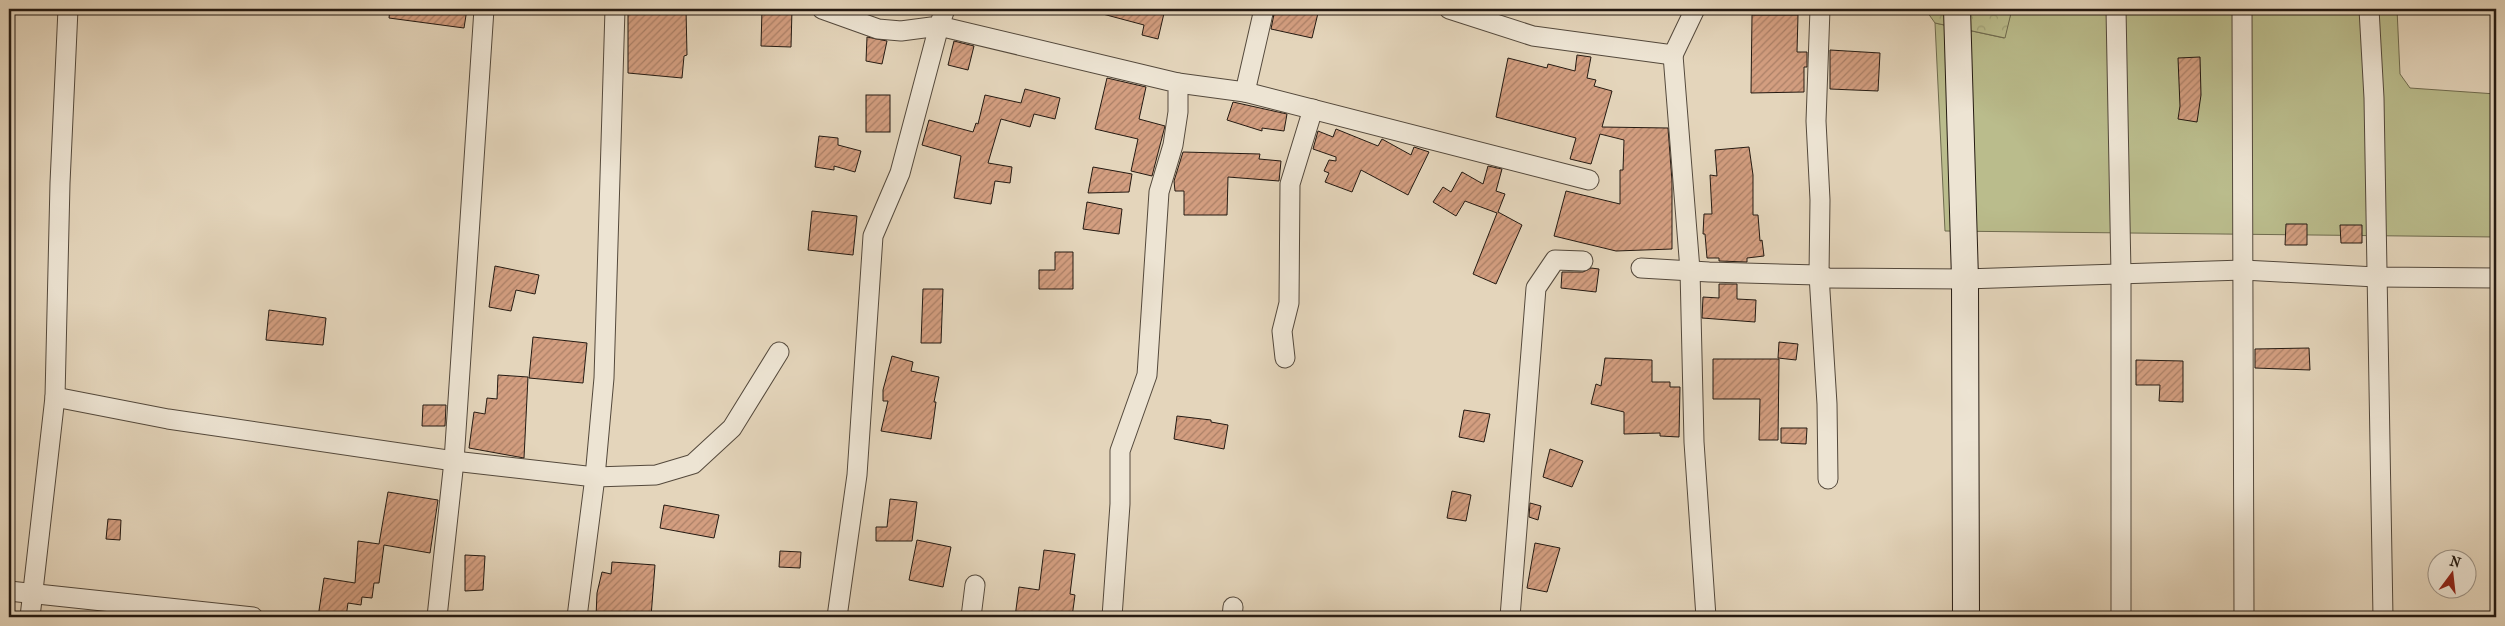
<svg xmlns="http://www.w3.org/2000/svg" width="2505" height="626" font-family="'IM FELL French Canon',serif">
  <style>
    .grass { fill: #babc8c; stroke: #6f6b4f }
    .forest { fill: url(#forest-crowns); stroke: #6f6b4f }
    .building { fill: url(#building-hatch); stroke: #241a12 }
    .lines { fill: none; stroke-linecap: round; stroke-linejoin: round }
    .street-casing { stroke: #54493c; stroke-width: 21 }
    .secondary-casing { stroke: #241a12; stroke-width: 28 }
    .street { stroke: #ede4d3; stroke-width: 19 }
    .secondary { stroke: #ede4d3; stroke-width: 26 }
  </style>
  <defs>
    <pattern id="forest-crowns" width="20" height="18" patternUnits="userSpaceOnUse" patternTransform="scale(1.25)"><rect width="20" height="18" fill="#babc8c"/><path d="M2 6a3 3 0 1 1 6 0M12 15a3 3 0 1 1 6 0" fill="none" stroke="#a0a178"/></pattern>
    <pattern id="building-hatch" width="6" height="6" patternUnits="userSpaceOnUse" patternTransform="scale(1.25)"><rect width="6" height="6" fill="#d39e80"/><path d="M-1 1l2-2M0 6l6-6M5 7l2-2" fill="none" stroke="#ab8067"/></pattern>
  </defs>
  <rect width="100%" height="100%" fill="#e4d5bb"/>
  <filter id="stains"><feTurbulence type="fractalNoise" baseFrequency=".004" numOctaves="4"/><feColorMatrix values="0 0 0 0 .2 0 0 0 0 .09 0 0 0 0 .02 0 0 0 .5 -.17"/></filter>
  <radialGradient id="worn" r=".72"><stop offset=".6" stop-color="#630" stop-opacity="0"/><stop offset="1" stop-color="#630" stop-opacity=".3"/></radialGradient>
  <path class="grass" d="M2012,9H2397L2400,74L2410,88L2496,94V237L1945,231L1935,23L2004,38Z"/>
  <path class="forest" d="M1925,9H2012L2005,38L1935,23Z"/>
  <g class="building">
    <path d="M390,9H467L464,28L389,18Z"/>
    <path d="M628,9H686L687,55L684,56L682,78L628,73Z"/>
    <path d="M762,9H792L791,47L761,46Z"/>
    <path d="M1100,9H1165L1158,39L1142,35L1144,25L1099,13Z"/>
    <path d="M1275,9H1319L1312,38L1271,29Z"/>
    <path d="M1752,15H1798L1797,52H1807V67H1804V92L1751,93Z"/>
    <path d="M867,37L887,41L882,64L866,61Z"/>
    <path d="M954,41L974,46L968,70L948,65Z"/>
    <path d="M1830,50L1880,53L1878,91L1830,89Z"/>
    <path d="M1577,55L1591,57L1587,78L1596,80L1594,86L1612,91L1602,127L1668,128L1672,181V249L1616,251L1554,236L1566,191L1620,204V170H1623L1624,140L1600,134L1591,164L1570,159L1576,138L1496,117L1508,58L1547,68L1548,64L1575,71Z"/>
    <path d="M2200,57L2201,95L2197,122L2178,119L2180,106L2178,58Z"/>
    <path d="M1107,78L1146,87L1139,119L1165,126L1152,176L1131,171L1138,139L1095,129Z"/>
    <path d="M1025,89L1060,98L1055,119L1034,114L1030,127L1001,119L988,163L1012,167L1010,183L995,181L991,204L954,198L961,156L922,145L929,120L973,132L976,123L978,124L985,95L1021,103Z"/>
    <rect x="866" y="95" width="24" height="37"/>
    <path d="M1233,102L1287,114L1284,131L1262,128V131L1227,120Z"/>
    <path d="M1336,129L1378,146L1382,139L1411,155L1414,147L1429,152L1408,195L1361,170L1352,192L1325,182L1329,173L1324,171L1329,160L1336,161V157L1313,149L1318,131L1333,137Z"/>
    <path d="M819,136L838,138V145L861,151L855,172L834,166V170L815,167Z"/>
    <path d="M1749,147L1753,175V215H1758L1760,241L1762,240L1764,256L1747,258V262L1719,261V258H1707L1705,234H1703L1704,214H1712L1710,175L1717,176L1715,150Z"/>
    <path d="M1183,152L1260,154L1259,159L1281,161L1279,181L1228,177L1227,215H1184V191H1175L1174,181Z"/>
    <path d="M1488,166L1502,169L1496,191L1505,194L1498,212L1522,225L1496,284L1473,274L1497,213L1465,201L1456,216L1433,202L1443,187L1451,192L1462,172L1483,184Z"/>
    <path d="M1093,167L1132,174L1129,192L1088,193Z"/>
    <path d="M1087,202L1122,209L1119,234L1083,229Z"/>
    <path d="M812,211L857,216L853,255L808,250Z"/>
    <path d="M2286,224H2307V245H2285Z"/>
    <path d="M2340,225H2362V243H2341Z"/>
    <path d="M1055,252H1073V289H1039V270H1055Z"/>
    <path d="M495,266L539,275L535,294L516,290L511,311L489,307Z"/>
    <path d="M1591,268L1599,269L1596,292L1561,288L1562,272H1583Z"/>
    <path d="M1719,284H1737V299L1756,300L1755,322L1702,318L1703,297L1719,298Z"/>
    <path d="M923,289H943L941,343H921Z"/>
    <path d="M269,310L326,318L323,345L266,340Z"/>
    <path d="M533,337L587,343L583,383L529,378Z"/>
    <path d="M1779,342L1798,344L1796,360L1778,358Z"/>
    <path d="M2309,348L2310,370L2255,368V349Z"/>
    <path d="M892,356L913,362L911,371L939,377L934,402H936L931,439L881,431L888,401H883V390Z"/>
    <path d="M1605,358L1652,360V382H1670V387H1680L1679,437L1660,436V433L1624,434V412L1591,404L1596,384L1601,386Z"/>
    <path d="M1713,359H1779L1778,440H1759L1760,399H1713Z"/>
    <path d="M2136,360L2183,361V402L2159,401L2160,385H2136Z"/>
    <path d="M498,375L528,377L524,458L469,448L474,412L485,414L487,398L497,399Z"/>
    <path d="M423,405H446L445,426H422Z"/>
    <path d="M1464,410L1490,414L1484,442L1459,437Z"/>
    <path d="M1177,416L1211,420V422L1228,425L1224,449L1174,439Z"/>
    <path d="M1781,428H1807L1806,444L1781,443Z"/>
    <path d="M1550,449L1583,461L1572,487L1543,477Z"/>
    <path d="M1452,491L1471,495L1466,521L1447,518Z"/>
    <path d="M388,492L438,500L430,553L384,545L379,583H374L372,598L362,597L361,605L348,603L346,617H318L324,578L355,583L358,541L379,544Z"/>
    <path d="M890,499L917,502L912,541H876V527H887Z"/>
    <path d="M1530,503L1541,506L1538,520L1529,517Z"/>
    <path d="M664,505L719,515L714,538L660,528Z"/>
    <path d="M108,519L121,520L120,540L106,539Z"/>
    <path d="M917,540L951,547L943,587L909,580Z"/>
    <path d="M1535,543L1560,548L1547,592L1527,588Z"/>
    <path d="M1044,550L1075,554L1070,594L1075,595L1072,617H1015L1019,587L1039,590Z"/>
    <path d="M780,551L801,552L800,568L779,567Z"/>
    <path d="M465,555L485,556L483,590L465,591Z"/>
    <path d="M612,562L655,565L651,617H596L597,593L602,572L611,574Z"/>
  </g>
  <g class="lines">
    <defs>
      <g id="street">
        <path d="M822,9L878,29L901,31L939,26L945,9"/>
        <path d="M1449,9L1533,36L1673,55L1695,9"/>
        <path d="M1820,9L1816,121L1820,200L1819,275L1827,404L1828,479"/>
        <path d="M2116,9L2121,274V617"/>
        <path d="M2242,9L2244,617"/>
        <path d="M2369,9L2374,98L2383,617"/>
        <path d="M1673,55L1690,270L1694,442L1706,617"/>
        <path d="M1178,83L1245,92L1589,180"/>
        <path d="M1245,92L1264,9"/>
        <path d="M1641,268L1709,272L1819,275L1828,278L1965,279L2243,270L2376,277L2496,278"/>
        <path d="M1285,358L1282,331L1289,303L1290,184L1313,109"/>
        <path d="M55,397L168,419L454,461L595,477L656,475L693,464L732,428L779,352"/>
        <path d="M9,591L253,617"/>
        <path d="M30,617L55,397L60,183L68,9"/>
        <path d="M437,617L454,461L484,9"/>
        <path d="M577,617L595,477L604,378L615,9"/>
        <path d="M837,617L857,475L873,236L900,173L939,26L1178,83V112L1173,145L1159,192L1147,375L1120,451V504L1112,617"/>
        <path d="M971,617L975,585"/>
        <path d="M1232,617L1233,607"/>
        <path d="M1510,617L1536,288L1555,260L1583,261"/>
      </g>
      <path id="secondary" d="M1957,9L1965,279L1966,617"/>
    </defs>
    <use href="#street" class="street-casing"/>
    <use href="#secondary" class="secondary-casing"/>
    <use href="#street" class="street"/>
    <use href="#secondary" class="secondary"/>
  </g>
  <rect width="2505" height="626" fill="none" stroke="#e4d5bb" stroke-width="30"/>
  <rect x="10" y="10" width="2485" height="606" fill="none" stroke="#241a12" stroke-width="2.5"/>
  <rect x="15" y="15" width="2475" height="596" fill="none" stroke="#241a12"/>
  <g transform="translate(2452 574) rotate(15)"><circle r="24" fill="#ede4d3" stroke="#9d9386"/>
  <path d="M0-4L9 19L0 12L-9 19Z" fill="#8f2418"/>
  <text y="-8" font-size="14" font-weight="bold" text-anchor="middle" fill="#241a12">N</text>
  </g>
  <rect width="100%" height="100%" filter="url(#stains)"/>
  <rect width="100%" height="100%" fill="url(#worn)"/>
</svg>
